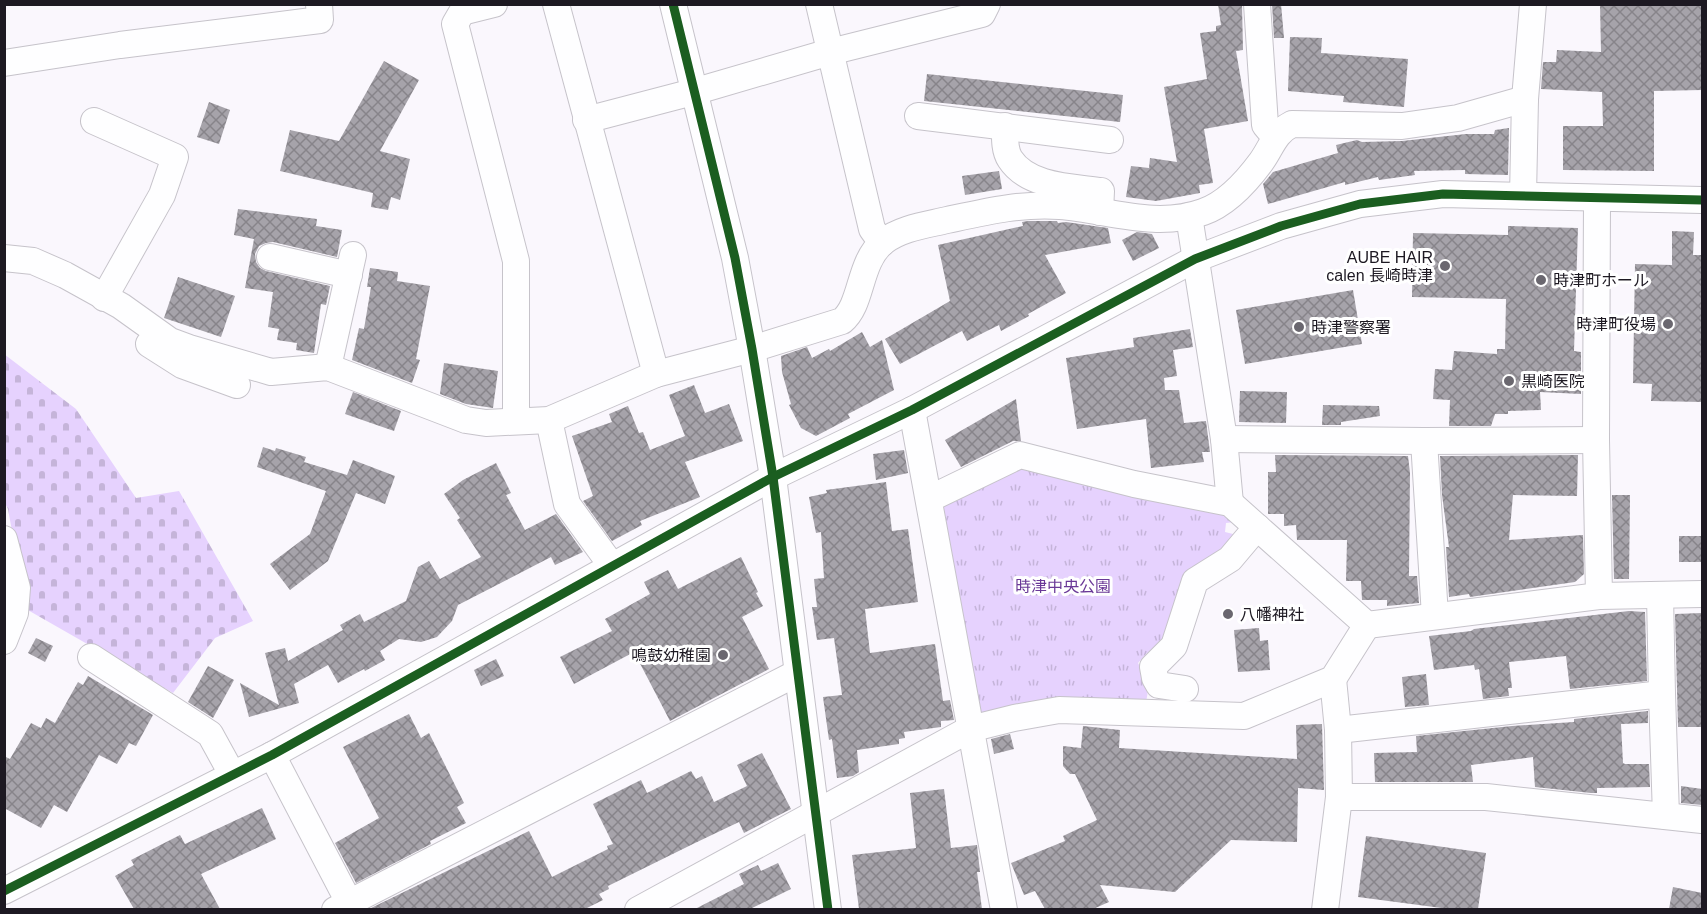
<svg xmlns="http://www.w3.org/2000/svg" width="1707" height="914" font-family="Helvetica,'Noto Sans JP',sans-serif">
  <style>
    .cemetery { fill: url(#cemetery-stones) }
    .park { fill: url(#park-tufts) }
    .building { fill: url(#building-cross-hatch) }
    .lines { fill: none; stroke-linecap: round; stroke-linejoin: round }
    .minor-casing { stroke: #c6c3ca; stroke-width: 28 }
    .minor { stroke: #fefeff; stroke-width: 26 }
    .cycleway-casing { stroke: #fff; stroke-width: 13 }
    .cycleway { stroke: #1b5e20; stroke-width: 9 }
    .poi-dot { fill: #6a676f; stroke: #fff; stroke-width: 2 }
    .labels { text-anchor: middle; stroke-width: 6; stroke-linejoin: round; paint-order: stroke }
    .poi-label { font-size: 16px; fill: #1d1922; stroke: #fff; text-anchor: start }
    .park-label { font-size: 16px; fill: #6a3997; stroke: #fff }
  </style>
  <defs>
    <pattern id="cemetery-stones" width="16" height="16" patternUnits="userSpaceOnUse" patternTransform="scale(1.5)"><rect width="16" height="16" fill="#e6d2fe"/><path d="M2 7V4a2 2 0 0 1 4 0v3zM10 15v-3a2 2 0 0 1 4 0v3z" fill="#c5b4d9"/></pattern>
    <pattern id="park-tufts" width="24" height="20" patternUnits="userSpaceOnUse" patternTransform="scale(1.5)"><rect width="24" height="20" fill="#e6d2fe"/><path d="M3 7l-1-3M5 7V3M7 7l1-3M15 17l-1-3M17 17v-4M19 17l1-3" fill="none" stroke="#c5b4d9"/></pattern>
    <pattern id="building-cross-hatch" width="8" height="8" patternUnits="userSpaceOnUse" patternTransform="scale(1.5)"><rect width="8" height="8" fill="#a6a3aa"/><path d="M0 0l8 8M0 8l8-8" fill="none" stroke="#87848a"/></pattern>
  </defs>
  <rect width="100%" height="100%" fill="#faf7fd"/>
  <path class="cemetery" d="M4,354L76,409L136,498L179,491L253,621L215,638L173,693L26,609L8,509L5,503Z"/>
  <path class="park" d="M1020,467L1236,516L1235,522L1226,523L1225,532L1237,535L1172,636L1156,654L1147,653L1138,663L1149,684L1146,703L980,713L941,512L951,497Z"/>
  <g class="building">
    <path d="M1218,4H1242L1243,50L1236,51L1248,121L1204,129L1213,183L1199,185L1200,193L1156,201L1126,197L1131,166L1149,168L1150,158L1177,162L1164,87L1207,79L1200,33L1216,31V26L1221,25Z"/>
    <path d="M1272,4H1281L1284,38H1274Z"/>
    <path d="M1600,4H1702V90L1654,91V171L1563,170V126H1603L1602,92L1541,89L1543,62H1556L1557,50L1601,52Z"/>
    <path d="M1290,37L1322,38L1321,53L1408,59L1404,107L1343,102L1344,96L1288,91Z"/>
    <path d="M384,61L419,80L380,151L410,159L400,200L391,197L388,210L371,207L373,193L280,171L290,130L339,141Z"/>
    <path d="M927,74L1123,95L1120,122L924,101Z"/>
    <path d="M209,102L230,110L219,144L197,137Z"/>
    <path d="M1509,128L1508,175L1465,174V170L1414,171L1415,175L1379,180L1378,177L1345,185V182L1268,204L1263,184L1273,172L1338,153L1336,145L1357,140L1362,142L1402,141L1466,134H1494L1495,130Z"/>
    <path d="M999,171L1002,189L965,195L962,176Z"/>
    <path d="M238,209L317,219L316,226L342,230L337,257L273,242L266,243L259,246L255,254L256,262L260,268L266,271L330,286L326,305L321,304L314,353L296,350L297,343L277,340L279,329L268,327L273,292L245,288L254,239L234,235Z"/>
    <path d="M1028,221H1057L1058,223L1066,222L1108,228L1111,243L1045,255L1066,293L1028,314L1029,316L1001,331L999,325L967,341L962,331L900,364L885,339L950,301L938,245L1023,226L1022,222Z"/>
    <path d="M1508,226L1578,228L1574,351L1581,352V394L1540,392L1541,410L1508,411V414H1495L1491,426H1449L1450,400L1433,399L1435,369L1452,370L1454,351L1497,354V349H1505L1506,299L1412,297L1413,233L1508,235Z"/>
    <path d="M1672,231L1694,232L1693,255H1702V402L1651,401L1652,384L1633,383L1635,264L1672,265Z"/>
    <path d="M1137,232L1152,234L1159,248L1133,261L1122,240Z"/>
    <path d="M370,268L398,272L397,281L430,286L416,359L420,360L412,383L352,360L359,328L364,329L371,287H367Z"/>
    <path d="M178,277L235,296L221,337L164,318Z"/>
    <path d="M1353,290L1362,344L1245,364L1236,310Z"/>
    <path d="M1190,329L1193,347L1173,350L1177,376L1164,378L1165,390H1179L1184,423L1206,421L1210,452H1202L1204,462L1151,468L1146,419L1077,429L1066,358L1134,347L1133,338Z"/>
    <path d="M862,332L870,347L882,340L894,390L848,414L850,418L816,436L801,428L789,405L791,404L782,372L781,356L807,347L812,358L829,349L830,351Z"/>
    <path d="M444,363L498,371L493,408L466,404L440,394Z"/>
    <path d="M694,385L705,413L729,404L743,441L685,462L700,497L640,521L642,525L612,541L583,501L593,496L572,436L612,422L609,414L628,406L639,433L643,432L650,450L685,436L669,395Z"/>
    <path d="M1240,391L1287,392L1286,423L1239,422Z"/>
    <path d="M353,392L401,411L394,431L345,414Z"/>
    <path d="M1016,399L1021,441H1013L961,467L945,440Z"/>
    <path d="M1323,405L1379,406L1380,416L1341,422V425H1322Z"/>
    <path d="M263,447L275,451L276,448L306,457L304,462L347,475L353,460L395,476L385,504L356,493L328,561L290,590L270,564L310,534L326,491L257,467Z"/>
    <path d="M904,450L908,473L876,480L873,454Z"/>
    <path d="M1275,455L1408,456L1410,473L1409,576H1417L1419,603L1387,606V600H1362L1361,581H1346L1347,540H1297L1296,525L1284,526V514H1268V472H1276Z"/>
    <path d="M1578,455L1577,496L1513,495L1509,540L1583,535L1584,574L1575,582L1470,597L1469,594L1449,597L1446,547H1449L1442,495L1440,456Z"/>
    <path d="M496,463L511,493L506,495L525,530L556,514L583,552L555,565L551,557L458,605L452,621L437,637L421,642L399,639L380,651L385,660L365,671L364,669L338,683L328,665L294,684L299,703L249,717L240,683L279,705L265,653L285,648L288,661L343,630L340,625L360,614L364,622L406,601L418,567L429,561L440,579L481,557L457,520L460,518L444,494L463,480Z"/>
    <path d="M886,482L892,531L908,529L918,602L865,609L870,653L935,644L943,701L950,700L954,720L941,721V727L904,732L905,738L899,739V744L857,750L859,772L853,776L837,778L832,739L829,740L823,697L842,695L834,638L817,640L812,607H817L814,579L824,578L821,532L816,533L809,497L827,493L826,490Z"/>
    <path d="M1612,495H1630L1629,579H1614Z"/>
    <rect x="1679" y="536" width="23" height="26"/>
    <path d="M741,557L758,592L756,593L763,606L742,617L769,669L670,721L634,652L574,684L560,657L612,631L605,619L650,594L644,582L668,570L678,589Z"/>
    <path d="M1629,611L1645,612L1647,681L1570,689L1566,656L1509,662L1512,688H1508L1509,696L1483,699L1479,669L1475,670L1474,665L1434,670L1429,636L1471,631L1474,629Z"/>
    <path d="M1702,613V727H1678L1675,614Z"/>
    <path d="M1259,628L1260,641L1268,640L1270,670L1238,672L1234,630Z"/>
    <path d="M36,638L53,646L45,662L28,653Z"/>
    <path d="M496,659L504,676L481,686L474,670Z"/>
    <path d="M208,666L234,680L213,718L188,702Z"/>
    <path d="M1426,674L1429,705L1405,707L1402,677Z"/>
    <path d="M88,676L153,715L136,746L129,743L117,764L99,755L67,812L54,805L41,828L4,808V756L10,759L31,723L41,728L46,718L55,723L78,682L83,685Z"/>
    <path d="M1648,711V723L1621,724L1623,763L1625,764H1649L1650,787L1597,788V793H1591L1535,787L1533,757L1471,765L1473,782H1375L1374,753L1417,752L1416,736L1512,726L1574,722V719Z"/>
    <path d="M409,714L421,738L429,733L464,803L457,807L466,823L430,841L431,844L356,883L335,843L379,818L343,747Z"/>
    <path d="M1322,724L1324,790L1298,788L1297,842L1231,840L1175,892L1100,885L1109,902L1093,909H1045L1035,891L1024,895L1011,863L1065,841L1063,836L1097,820L1075,774H1070L1063,766V746L1081,748L1083,726L1120,730L1119,748L1297,759L1296,725Z"/>
    <path d="M1010,734L1014,749L994,754L991,739Z"/>
    <path d="M762,753L791,809L744,833L739,822L695,843L608,886L609,889L599,894L603,900L585,909H369L529,831L552,877L608,849L607,846L613,844L593,804L641,780L647,793L691,771L696,779L702,776L714,802L747,786L737,765Z"/>
    <path d="M1681,786L1702,789V805L1681,803Z"/>
    <path d="M944,789L951,848L977,845L980,872H977L982,909H859L852,855L916,848L910,793Z"/>
    <path d="M262,808L276,839L201,874L220,909H134L115,876L134,865L131,860L180,835L185,844Z"/>
    <path d="M1366,836L1486,853L1478,909H1449L1358,897Z"/>
    <path d="M778,863L791,889L750,909H695L744,884L739,874L758,865L761,871Z"/>
    <path d="M1673,887L1702,893V909H1669Z"/>
  </g>
  <g class="lines">
    <defs>
      <g id="minor">
        <path d="M494,4L462,12L455,24L516,261V421"/>
        <path d="M556,4L656,374"/>
        <path d="M673,4L735,258L752,349L773,477L828,910"/>
        <path d="M819,4L872,229L882,243"/>
        <path d="M1257,4L1265,125L1275,137"/>
        <path d="M4,63L120,45L320,20L319,4"/>
        <path d="M918,116L1110,140"/>
        <path d="M586,120L693,92L830,52L982,14L987,4"/>
        <path d="M94,121L175,157L162,195L104,298"/>
        <path d="M1005,126C1005,136 1004,150 1010,159C1028,187 1072,187 1101,191L1100,212"/>
        <path d="M1523,196L1525,99L1533,4"/>
        <path d="M1597,199L1596,440L1599,596"/>
        <path d="M1189,216L1224,439L1230,503"/>
        <path d="M270,257L349,275"/>
        <path d="M4,258L33,261L65,275L121,306L170,341L189,348L271,372L328,367L466,420L486,423L549,420L656,374L752,349L842,321C863,304 858,263 883,242C901,228 926,225 947,220C984,212 1021,203 1060,206C1108,210 1156,229 1203,212C1226,204 1247,181 1261,162C1272,147 1274,133 1292,124L1402,126L1458,118L1525,99"/>
        <path d="M149,344L182,365L237,385"/>
        <path d="M328,367L353,255"/>
        <path d="M912,410L1004,910"/>
        <path d="M549,420L567,504L612,566"/>
        <path d="M1224,439L1424,441L1596,440"/>
        <path d="M1424,441L1435,616"/>
        <path d="M929,499L1020,455L1134,484L1230,503L1367,625L1599,596L1702,594"/>
        <path d="M4,539L17,588L15,613L4,641"/>
        <path d="M1660,595L1662,694"/>
        <path d="M91,657L210,734L232,774"/>
        <path d="M1333,679L1338,730L1339,797H1486L1702,820"/>
        <path d="M1185,689L1159,685L1155,678L1153,667L1174,646L1195,581L1230,559L1257,527"/>
        <path d="M1338,730L1662,694L1666,816"/>
        <path d="M272,755L353,910"/>
        <path d="M4,891L272,755L773,477L912,410L1195,259L1281,226L1360,204L1443,194L1702,200"/>
        <path d="M335,910L797,673"/>
        <path d="M638,910L970,729L1014,718L1059,710L1244,716L1333,679L1367,625"/>
        <path d="M1325,910L1339,797"/>
      </g>
    </defs>
    <use href="#minor" class="minor-casing"/>
    <use href="#minor" class="minor"/>
    <defs>
      <g id="cycleway">
        <path d="M673,4L735,258L752,349L773,477L828,910"/>
        <path d="M4,891L272,755L773,477L912,410L1195,259L1281,226L1360,204L1443,194L1702,200"/>
      </g>
    </defs>
    <use href="#cycleway" class="cycleway-casing"/>
    <use href="#cycleway" class="cycleway"/>
  </g>
  <g class="poi-dot">
    <circle cx="1445" cy="266" r="6"/>
    <circle cx="1541" cy="280" r="6"/>
    <circle cx="1668" cy="324" r="6"/>
    <circle cx="1299" cy="327" r="6"/>
    <circle cx="1509" cy="381" r="6"/>
    <circle cx="1228" cy="614" r="6"/>
    <circle cx="723" cy="655" r="6"/>
  </g>
  <g class="labels">
    <g class="poi-label">
      <text x="1433" y="263" text-anchor="end">AUBE HAIR<tspan x="1433" dy="18">calen 長崎時津</tspan></text>
      <text x="1553" y="286">時津町ホール</text>
      <text x="1656" y="330" text-anchor="end">時津町役場</text>
      <text x="1311" y="333">時津警察署</text>
      <text x="1521" y="387">黒崎医院</text>
      <text x="1240" y="620">八幡神社</text>
      <text x="711" y="661" text-anchor="end">鳴鼓幼稚園</text>
    </g>
    <g class="park-label">
      <text x="1063" y="592">時津中央公園</text>
    </g>
  </g>
  <rect width="1707" height="914" fill="none" stroke="#1d1922" stroke-width="12"/>
</svg>
